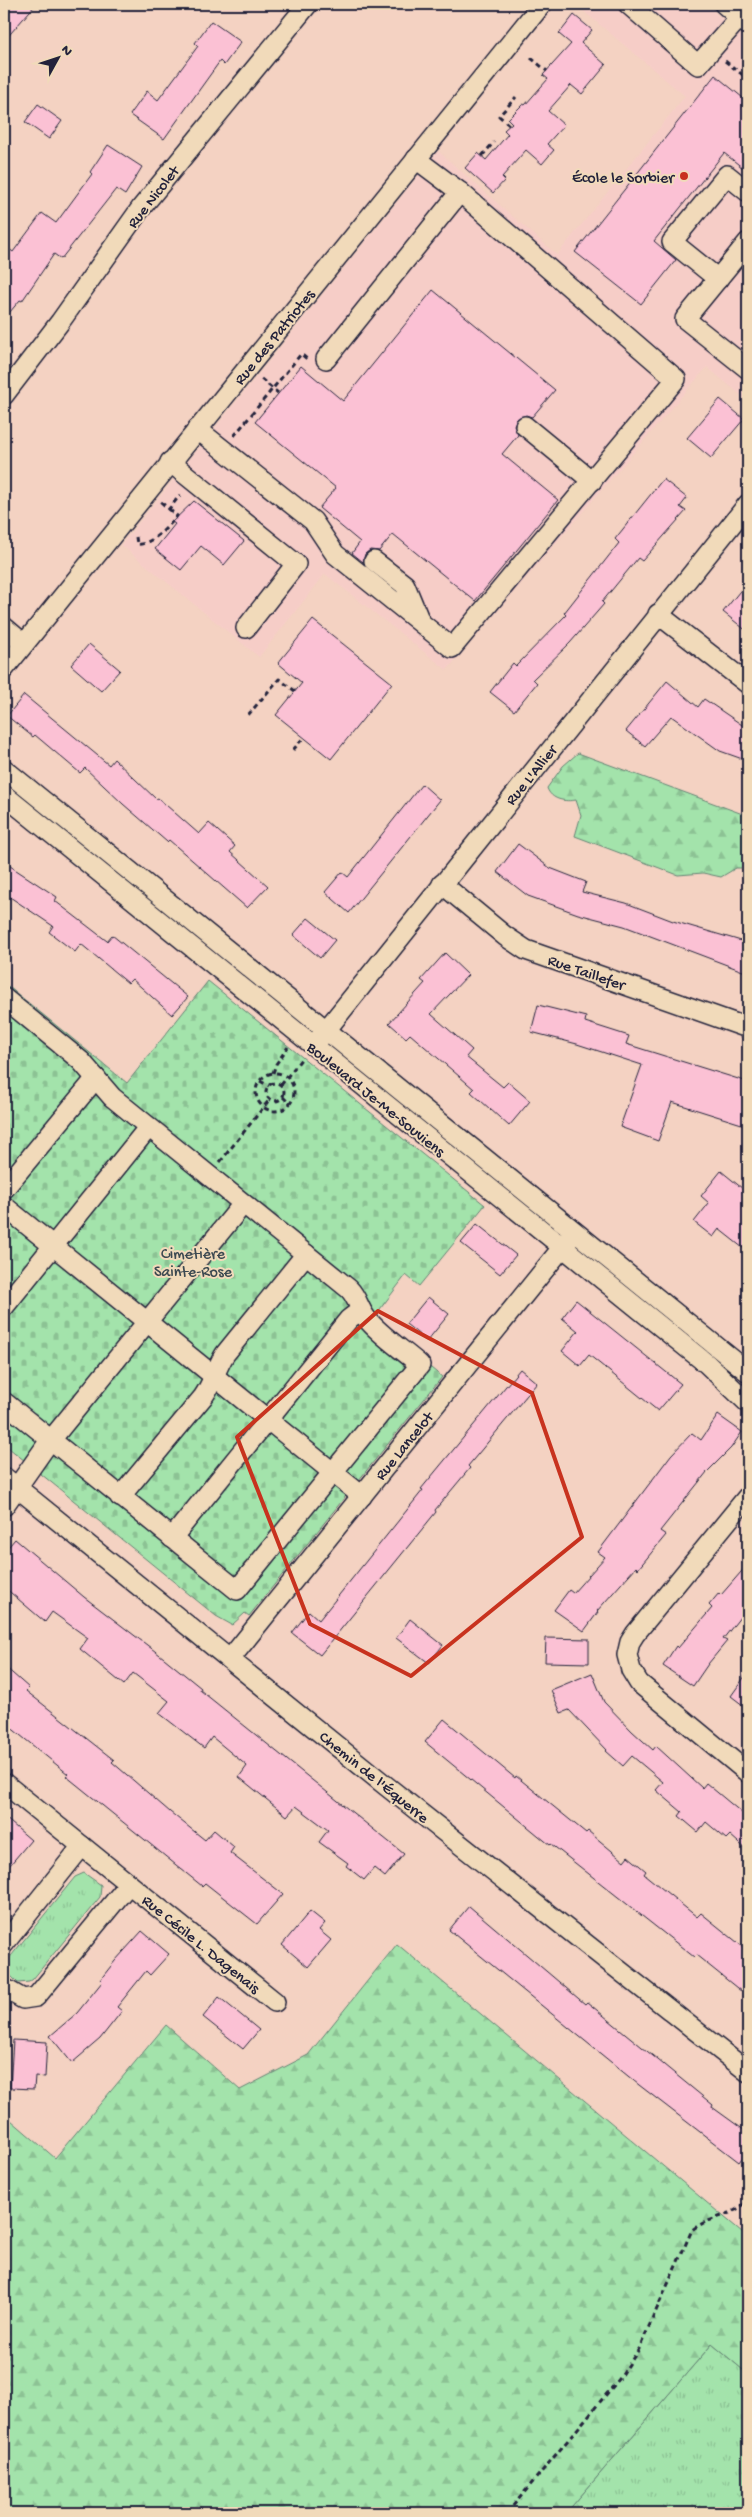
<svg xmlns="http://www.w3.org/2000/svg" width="752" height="2517" font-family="'Gochi Hand',sans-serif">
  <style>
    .built { fill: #f6cdc7 }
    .grass { fill: url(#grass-tufts); stroke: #628273 }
    .forest { fill: url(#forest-firs); stroke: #628273 }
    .cemetery { fill: url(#cemetery-stones); stroke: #628273 }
    .building { fill: #fbc1d4; stroke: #22223b }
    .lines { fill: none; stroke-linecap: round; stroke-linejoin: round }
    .minor-casing { stroke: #22223b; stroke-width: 22 }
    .path { stroke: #22223b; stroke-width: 3; stroke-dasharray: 5 4; stroke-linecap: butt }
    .minor { stroke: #f1daba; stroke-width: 19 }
    .marked { fill: none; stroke: #c8321e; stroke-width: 4; stroke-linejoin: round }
    .poi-dot { fill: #c8321e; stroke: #f1daba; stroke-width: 2 }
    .labels { text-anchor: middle; stroke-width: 4; stroke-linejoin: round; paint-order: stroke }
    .poi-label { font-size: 16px; fill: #22223b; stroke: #f1daba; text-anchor: end }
    .street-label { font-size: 16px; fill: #22223b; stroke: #f1daba }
    .park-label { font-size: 16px; fill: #3c4951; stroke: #f1daba }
  </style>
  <defs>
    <pattern id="grass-tufts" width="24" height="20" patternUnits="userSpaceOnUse" patternTransform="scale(1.25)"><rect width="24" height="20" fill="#a3e3ab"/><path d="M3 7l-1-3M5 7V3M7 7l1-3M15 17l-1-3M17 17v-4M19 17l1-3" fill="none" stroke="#8cc294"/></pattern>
    <pattern id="forest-firs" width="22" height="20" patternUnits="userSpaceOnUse" patternTransform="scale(1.25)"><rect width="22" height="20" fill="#a3e3ab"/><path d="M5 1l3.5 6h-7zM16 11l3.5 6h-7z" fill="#8cc294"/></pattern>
    <pattern id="cemetery-stones" width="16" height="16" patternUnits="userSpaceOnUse" patternTransform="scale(1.25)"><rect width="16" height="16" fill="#a3e3ab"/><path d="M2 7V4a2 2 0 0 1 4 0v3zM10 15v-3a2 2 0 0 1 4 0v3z" fill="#8cc294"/></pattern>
  </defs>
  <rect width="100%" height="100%" fill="#f4d2c2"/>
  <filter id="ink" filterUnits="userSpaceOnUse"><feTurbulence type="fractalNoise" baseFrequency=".02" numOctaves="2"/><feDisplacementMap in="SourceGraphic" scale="10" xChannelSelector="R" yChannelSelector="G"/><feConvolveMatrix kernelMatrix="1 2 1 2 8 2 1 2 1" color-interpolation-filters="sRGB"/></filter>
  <g filter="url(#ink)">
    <path class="built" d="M575,4H705L748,41V401L707,367L447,670L325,574L259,657L121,545L438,151L557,255L685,96Z"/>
    <g class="grass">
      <path d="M84,1873L101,1885L100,1897L33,1979L29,1982L18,1983L6,1971L7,1961L75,1877Z"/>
      <path d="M712,2344L748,2374V2513H566Z"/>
    </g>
    <g class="forest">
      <path d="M578,753L748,816V868H736L721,877L703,873L678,875L575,836L581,815L576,800C565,802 551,800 547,788L563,766Z"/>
      <path d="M397,1944L748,2237V2374L712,2344L566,2513H4V2114L55,2158L166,2025L240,2090L308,2055Z"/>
    </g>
    <path class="cemetery" d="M208,981L485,1205L419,1286L406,1275L374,1317L381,1327L442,1377L249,1616L245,1613L232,1625L216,1616L4,1444V983L127,1083Z"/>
    <g class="building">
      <path d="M4,4H36L4,41Z"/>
      <path d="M574,15L592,30L581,43L606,65L582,94L571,85L548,111L564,125L547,144L554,150L542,164L526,150L502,177L505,180L493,193L465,168L478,153L486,160L508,134L504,130L512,123L508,119L523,104L525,105L548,79L543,75L571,44L559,34Z"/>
      <path d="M211,21L241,42L224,65L220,61L164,139L130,115L147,91L158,100L198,46L195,43Z"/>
      <path d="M715,75L748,102V172L724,153L654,241L676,260L641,304L575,252Z"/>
      <path d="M38,104L62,121L49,139L25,122Z"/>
      <path d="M108,145L142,167L125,195L116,189L61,259L54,254L22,301L20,300L4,319V245L13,252L42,213L56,223L92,174L90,172Z"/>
      <path d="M433,290L555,390L532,417L526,415L517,419L514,425L518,435L502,454L558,500L475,601L393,534L379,551L370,550L365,554L363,562L352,553L360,542L319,508L336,488L255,422L301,366L343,401Z"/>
      <path d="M720,399L744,419L711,458L687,438Z"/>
      <path d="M663,479L687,498L680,507L686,511L642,561L638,558L602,602L604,604L570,643L533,679L537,683L514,711L490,692L513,663L516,666L566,615L564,613L619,543L615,539Z"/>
      <path d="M194,501L244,541L224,565L201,546L181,570L155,549L175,524L172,522Z"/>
      <path d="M748,581V632L723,612Z"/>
      <path d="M313,620L392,683L331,759L276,715L302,683L278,663Z"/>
      <path d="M89,644L120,670L101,691L71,665Z"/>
      <path d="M667,681L698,707L704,699L748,729V761L720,751L671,716L645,746L626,731Z"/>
      <path d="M24,695L109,765L114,759L156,799L158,798L199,834L209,823L235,846L230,852L268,886L247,908L169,840L167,842L123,804L85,768L80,773L35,735L33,737L7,716Z"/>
      <path d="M422,784L440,800L349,913L325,892L342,872L348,877Z"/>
      <path d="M518,844L550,868L586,882L582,892L626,903L673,921L748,943V973L624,926L578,914L528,896L497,872Z"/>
      <path d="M4,862L57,897L55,901L107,941L112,935L188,997L172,1015L132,979L128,983L81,944L75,952L49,932L53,926L4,893Z"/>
      <path d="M308,918L335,940L320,958L293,935Z"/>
      <path d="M445,953L468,975L431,1014L472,1050L466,1057L503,1087L508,1082L530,1101L509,1126L471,1092L474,1089L410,1034L406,1038L389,1023L425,983L421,980Z"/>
      <path d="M538,1005L586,1017L585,1022L629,1036L626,1044L748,1082V1126L672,1102L658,1141L620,1127L642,1065L577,1044L531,1032Z"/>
      <path d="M721,1171L748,1193V1252L719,1229L713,1237L694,1222L709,1203L701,1196Z"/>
      <path d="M477,1224L516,1255L500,1274L461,1243Z"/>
      <path d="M428,1297L449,1314L427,1341L406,1324Z"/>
      <path d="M576,1300L681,1384L658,1411L589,1355L580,1366L562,1351L578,1331L562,1318Z"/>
      <path d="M520,1369L537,1383L468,1466L470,1468L435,1510L436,1512L320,1655L292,1633L309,1611L319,1620L423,1490L421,1489Z"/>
      <path d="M718,1415L742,1432L731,1448L707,1472L660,1531L666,1535L638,1569L636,1567L597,1611L598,1612L584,1631L554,1610L569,1590L573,1593L605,1557L598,1552L671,1455L692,1433L701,1440Z"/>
      <path d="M15,1539L84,1597L164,1658L201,1688L200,1690L404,1854L385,1877L374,1868L364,1880L346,1866L348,1863L319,1842L328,1830L296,1806L287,1816L239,1777L247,1766L212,1737L204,1748L159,1713L169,1701L133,1673L124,1685L80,1649L88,1638L52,1612L45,1622L4,1587V1552Z"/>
      <path d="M748,1564V1607L723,1639L727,1641L708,1664L693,1686L663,1666L676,1646L678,1648L712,1608L709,1605L719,1593L721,1595Z"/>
      <path d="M410,1619L443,1645L429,1663L396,1638Z"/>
      <path d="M546,1638L589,1639V1663L545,1662Z"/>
      <path d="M4,1666L29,1688L26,1691L114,1760L112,1762L170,1812L205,1840L214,1830L234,1847L230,1853L283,1894L257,1924L205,1883L202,1886L66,1776L68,1774L4,1722Z"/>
      <path d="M748,1672V1709L731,1696Z"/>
      <path d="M592,1673L604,1702L632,1731L653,1750L656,1746L702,1788L706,1783L748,1818V1851L730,1835L726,1839L706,1822L698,1832L679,1816L682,1812L656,1790L663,1782L632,1756L623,1766L606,1751L607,1750L569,1710L561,1713L551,1690Z"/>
      <path d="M444,1719L515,1778L516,1776L586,1833L588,1831L624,1861L628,1856L646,1871L644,1874L697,1917L701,1913L748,1951V1983L742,1992L696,1955L694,1957L551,1844L550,1845L425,1742Z"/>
      <path d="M4,1817L31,1840L4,1872Z"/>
      <path d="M469,1906L585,2004L587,2002L713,2105L712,2107L748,2133V2150L739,2162L639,2085L449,1930Z"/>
      <path d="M310,1911L325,1923L319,1930L331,1940L308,1967L282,1945Z"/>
      <path d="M142,1931L169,1954L150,1975L146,1971L117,2007L122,2011L100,2039L72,2063L50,2036L77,2013L102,1982L100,1980L115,1961Z"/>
      <path d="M219,1997L259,2030L243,2049L203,2017Z"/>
      <path d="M13,2040L47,2042L45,2077L35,2076L34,2089L10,2088Z"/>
    </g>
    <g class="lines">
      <defs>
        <g id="minor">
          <path d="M628,4L698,65L740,17"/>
          <path d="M724,4L748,25"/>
          <path d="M748,242L685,319L748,369"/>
          <path d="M718,279L672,242L727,175L748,192"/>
          <path d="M326,359L460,192L416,159"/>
          <path d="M4,395L60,322L141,208L308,4"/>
          <path d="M525,426L592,481"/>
          <path d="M197,429L313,521L335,554L452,648L676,379L460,192"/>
          <path d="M170,462L296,564L246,628"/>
          <path d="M374,561L405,585L419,619"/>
          <path d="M658,614L748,684"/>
          <path d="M4,627L24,644"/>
          <path d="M4,669L542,4"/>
          <path d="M4,769L748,1372"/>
          <path d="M4,795L707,1364L748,1403"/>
          <path d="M442,884L505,936L526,950L748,1028"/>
          <path d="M4,998L81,1061L112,1097L349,1289C358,1298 359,1310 367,1319C381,1336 403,1350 420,1365L237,1590L4,1402"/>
          <path d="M319,1039L748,504"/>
          <path d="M4,1189L96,1078"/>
          <path d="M4,1206L362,1496"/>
          <path d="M4,1307L148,1128"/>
          <path d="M4,1477L385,1785L748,2072"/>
          <path d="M748,1496L635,1634L630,1642L627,1655L631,1670L639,1683L748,1773"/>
          <path d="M120,1497L203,1397C213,1383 216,1368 225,1354L306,1254"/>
          <path d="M4,1506L46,1446L243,1204"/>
          <path d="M172,1538L349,1319L361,1310"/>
          <path d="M230,1659L570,1238"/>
          <path d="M4,1783L275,2002"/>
          <path d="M4,1944L82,1846"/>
          <path d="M4,1988L23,1999L36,1997L129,1884"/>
        </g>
      </defs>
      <use href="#minor" class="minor-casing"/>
      <g class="path">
        <path d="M531,58L547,71"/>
        <path d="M725,61L748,79"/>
        <path d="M509,125L499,116L516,97"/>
        <path d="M482,156L494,142"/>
        <path d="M261,379L278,393"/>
        <path d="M234,436L301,354L307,359"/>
        <path d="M161,502L169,509L180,495"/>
        <path d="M136,537L137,544C150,546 169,526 177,516L169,509"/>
        <path d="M248,715L279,679L295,691"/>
        <path d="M293,750L304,737"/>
        <path d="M273,1073L276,1064L288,1047"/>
        <circle cx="275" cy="1092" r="19"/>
        <path d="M260,1081L269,1086"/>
        <circle cx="275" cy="1092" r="9"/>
        <path d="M281,1085L302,1058"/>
        <path d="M283,1097L290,1104"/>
        <path d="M220,1162L270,1099"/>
        <path d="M507,2513L620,2378L639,2349L692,2230C710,2216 734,2217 748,2200"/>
      </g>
      <use href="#minor" class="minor"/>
    </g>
  </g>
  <path class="marked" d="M378,1311L532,1393L582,1537L411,1676L310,1624L237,1437Z"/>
  <circle class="poi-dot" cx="684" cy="176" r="5"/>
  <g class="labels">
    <g class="poi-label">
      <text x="674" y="182">École le Sorbier</text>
    </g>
    <g class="street-label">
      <text transform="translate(152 196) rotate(-52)" y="6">Rue Nicolet</text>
      <text transform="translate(273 336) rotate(-51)" y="6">Rue des Patriotes</text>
      <text transform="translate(530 774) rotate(-51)" y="6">Rue L'Allier</text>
      <text transform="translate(587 971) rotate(19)" y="6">Rue Taillefer</text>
      <text transform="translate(377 1098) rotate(39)" y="6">Boulevard Je-Me-Souviens</text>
      <text transform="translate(403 1445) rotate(-51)" y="6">Rue Lancelot</text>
      <text transform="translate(375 1776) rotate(39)" y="6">Chemin de l'Équerre</text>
      <text transform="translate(202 1943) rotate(39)" y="6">Rue Cécile L. Dagenais</text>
    </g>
    <g class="park-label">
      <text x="193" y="1258">Cimetière<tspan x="193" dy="18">Sainte-Rose</tspan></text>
    </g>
  </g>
  <rect width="752" height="2517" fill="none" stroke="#f1daba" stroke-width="20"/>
  <rect x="10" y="10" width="732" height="2497" fill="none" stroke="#22223b" stroke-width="2" filter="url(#ink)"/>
  <g transform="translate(58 58) rotate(50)" stroke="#f1daba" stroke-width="4" paint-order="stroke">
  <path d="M0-4L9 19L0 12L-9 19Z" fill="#22223b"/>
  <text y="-8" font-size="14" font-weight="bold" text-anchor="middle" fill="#22223b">N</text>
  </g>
</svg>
